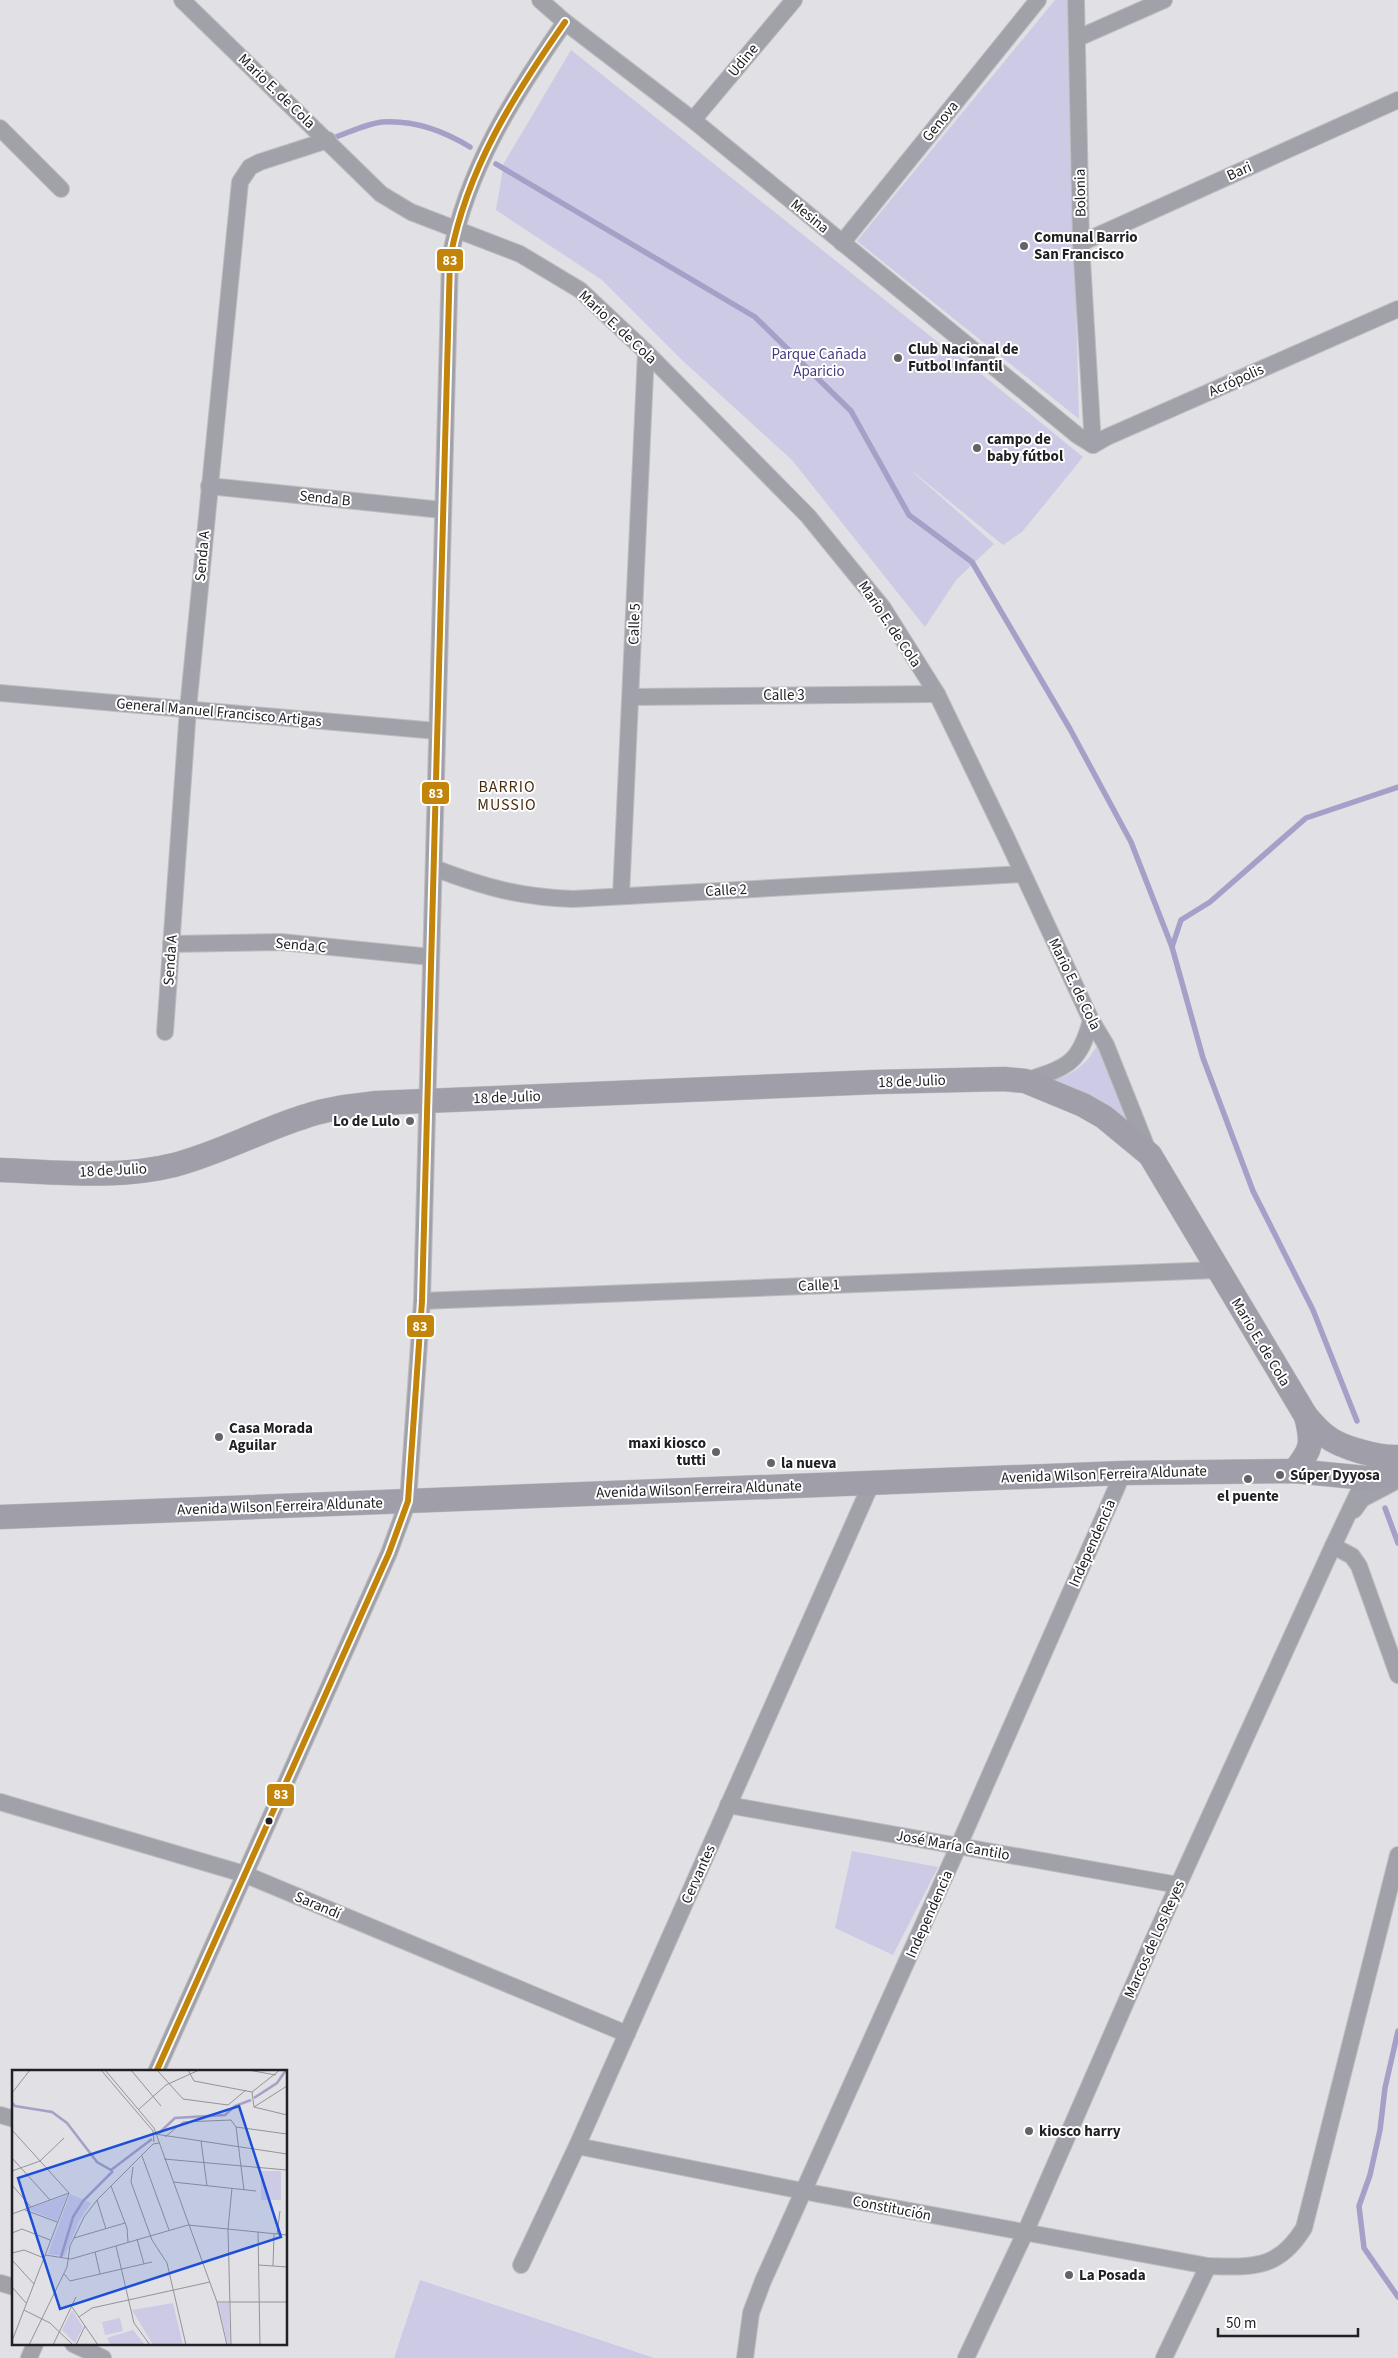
<svg xmlns="http://www.w3.org/2000/svg" width="1398" height="2358" font-family="'Source Sans 3',sans-serif">
  <style>
    .green { fill: #cccae5 }
    .lines { fill: none; stroke-linecap: round; stroke-linejoin: round }
    .stream { stroke: #a4a0c7; stroke-width: 5.5 }
    .street-casing { stroke: #bebec1; stroke-width: 18 }
    .secondary-casing { stroke: #bebec1; stroke-width: 25 }
    .street { stroke: #a1a1a9; stroke-width: 16 }
    .secondary { stroke: #a09fa9; stroke-width: 24 }
    .bus-1-casing { stroke: #fff; stroke-width: 10 }
    .bus-1 { stroke: #c28409; stroke-width: 6 }
    .poi-dot { fill: #646368; stroke: #fff; stroke-width: 2 }
    .bus-dot { fill: #212024; stroke: #fff; stroke-width: 2 }
    .labels { text-anchor: middle; stroke-width: 4; stroke-linejoin: round; paint-order: stroke }
    .street-label { font-size: 15px; fill: #212024; stroke: #fff }
    .poi-label { font-size: 15px; font-weight: bold; fill: #212024; stroke: #fff; text-anchor: start }
    .park-label { font-size: 15px; fill: #473a7d; stroke: #fff }
    .neighbourhood-label { font-size: 16px; letter-spacing: 1px; fill: #492e0e; stroke: #fff }
    .inset-river { fill: none; stroke: #a4a0c7; stroke-width: 2.5 }
    .inset-road { fill: none; stroke: #949398; stroke-width: 1 }
    .view { fill: #1d4ed8; fill-opacity: 0.15; stroke: #1d4ed8; stroke-width: 2.5 }
    .inset-edge { fill: none; stroke: #212024; stroke-width: 2.5 }
    .line-badge { stroke: #fff; stroke-width: 2 }
    .badge-label { font-size: 14px; text-anchor: middle; font-weight: bold; fill: #fff }
  </style>
  <rect width="100%" height="100%" fill="#e0e0e5"/>
  <g class="green">
    <path d="M1055,0H1068L1079,419L857,241Z"/>
    <path d="M571,50L944,347L928,369L947,346L1083,457L1022,532L1003,545L905,465L994,544L956,580L925,627L792,460L683,361L602,280L496,210L504,163Z"/>
    <path d="M1097,1046L1138,1137L1050,1081C1073,1075 1085,1066 1097,1046Z"/>
    <path d="M852,1851L938,1867L893,1955L835,1928Z"/>
    <path d="M420,2280L654,2358H394Z"/>
  </g>
  <g class="lines">
    <g class="stream">
      <path d="M330,139C346,134 365,124 382,122C413,120 444,131 470,147"/>
      <path d="M496,164L755,317L851,411L909,515L972,562L1070,729L1131,842L1172,947"/>
      <path d="M1357,1421L1313,1310L1253,1191L1203,1058L1172,947L1181,920L1210,902L1306,818L1398,787"/>
      <path d="M1385,1508L1398,1543"/>
      <path d="M1398,2031L1385,2088L1380,2130L1370,2175L1359,2206L1364,2248L1398,2297"/>
    </g>
    <defs>
      <g id="street">
        <path d="M182,0L381,194L411,212L520,254L580,290L646,352L808,516L883,608L937,694L1007,839L1091,1020L1106,1045L1149,1153"/>
        <path d="M540,0L565,22L693,120L1077,435L1093,445L1107,437L1398,309"/>
        <path d="M1076,0L1081,243L1093,445"/>
        <path d="M1078,38L1164,0"/>
        <path d="M693,120L794,0"/>
        <path d="M0,128L61,189"/>
        <path d="M842,243L1038,0"/>
        <path d="M1081,243L1398,100"/>
        <path d="M209,486L442,510"/>
        <path d="M0,693L437,731"/>
        <path d="M631,697L937,694"/>
        <path d="M434,868C484,887 519,897 573,899L1023,874"/>
        <path d="M621,896L646,352"/>
        <path d="M171,944L281,942L431,957"/>
        <path d="M165,1032L188,709L240,182L250,167L260,162L328,140"/>
        <path d="M1025,1081C1067,1067 1079,1065 1091,1020"/>
        <path d="M422,1301L1217,1270"/>
        <path d="M1354,1510L1362,1499L1398,1480"/>
        <path d="M1333,1546L1352,1556L1359,1566L1398,1675"/>
        <path d="M0,1802L244,1874L627,2034"/>
        <path d="M728,1805L1178,1885"/>
        <path d="M156,2072L389,1553L408,1501L422,1301L450,259C466,170 514,95 565,22"/>
        <path d="M0,2115L14,2119"/>
        <path d="M577,2146L818,2194L1208,2266C1253,2267 1278,2270 1304,2228L1398,1855"/>
        <path d="M521,2265L577,2146L872,1482"/>
        <path d="M0,2283L14,2287"/>
        <path d="M73,2344L103,2358"/>
        <path d="M29,2358L35,2344"/>
        <path d="M745,2358L751,2313L763,2281L959,1845L1123,1473"/>
        <path d="M966,2358L1025,2233L1150,1947L1333,1546L1360,1489L1372,1472"/>
        <path d="M1164,2358L1208,2266"/>
      </g>
      <g id="secondary">
        <path d="M0,1170C57,1172 119,1179 174,1165C220,1153 261,1130 306,1116C329,1108 353,1106 377,1103L876,1082L1004,1079L1025,1081L1083,1105L1104,1117L1150,1155L1306,1416C1313,1443 1312,1450 1294,1471"/>
        <path d="M1306,1416C1312,1423 1319,1431 1326,1436C1341,1448 1379,1458 1398,1457"/>
        <path d="M0,1517L1123,1473L1294,1471L1366,1478L1398,1475"/>
      </g>
    </defs>
    <use href="#street" class="street-casing"/>
    <use href="#secondary" class="secondary-casing"/>
    <use href="#street" class="street"/>
    <use href="#secondary" class="secondary"/>
    <defs>
      <path id="bus-1" d="M156,2072L389,1553L408,1501L422,1301L450,259C466,170 514,95 565,22"/>
    </defs>
    <use href="#bus-1" class="bus-1-casing"/>
    <use href="#bus-1" class="bus-1"/>
  </g>
  <g class="poi-dot">
    <circle cx="1024" cy="246" r="5"/>
    <circle cx="898" cy="358" r="5"/>
    <circle cx="977" cy="448" r="5"/>
    <circle cx="410" cy="1121" r="5"/>
    <circle cx="219" cy="1437" r="5"/>
    <circle cx="716" cy="1452" r="5"/>
    <circle cx="771" cy="1463" r="5"/>
    <circle cx="1280" cy="1475" r="5"/>
    <circle cx="1248" cy="1479" r="5"/>
    <circle cx="1029" cy="2131" r="5"/>
    <circle cx="1069" cy="2275" r="5"/>
  </g>
  <circle class="bus-dot" cx="269" cy="1821" r="4.5"/>
  <g class="labels">
    <g class="street-label">
      <text transform="translate(743 60) rotate(-50)" y="5">Udine</text>
      <text transform="translate(277 91) rotate(44)" y="5">Mario E. de Cola</text>
      <text transform="translate(940 121) rotate(-51)" y="5">Genova</text>
      <text transform="translate(1239 171) rotate(-24)" y="5">Bari</text>
      <text transform="translate(1080 193) rotate(-91)" y="5">Bolonia</text>
      <text transform="translate(810 216) rotate(39)" y="5">Mesina</text>
      <text transform="translate(618 327) rotate(43)" y="5">Mario E. de Cola</text>
      <text transform="translate(1236 380) rotate(-24)" y="5">Acrópolis</text>
      <text transform="translate(325 498) rotate(6)" y="5">Senda B</text>
      <text transform="translate(202 556) rotate(-85)" y="5">Senda A</text>
      <text transform="translate(634 624) rotate(-88)" y="5">Calle 5</text>
      <text transform="translate(890 624) rotate(56)" y="5">Mario E. de Cola</text>
      <text x="784" y="700">Calle 3</text>
      <text transform="translate(219 712) rotate(5)" y="5">General Manuel Francisco Artigas</text>
      <text transform="translate(726 890) rotate(-3)" y="5">Calle 2</text>
      <text transform="translate(301 945) rotate(5)" y="5">Senda C</text>
      <text transform="translate(170 960) rotate(-86)" y="5">Senda A</text>
      <text transform="translate(1075 984) rotate(64)" y="5">Mario E. de Cola</text>
      <text transform="translate(912 1081) rotate(-2)" y="5">18 de Julio</text>
      <text transform="translate(507 1097) rotate(-2)" y="5">18 de Julio</text>
      <text transform="translate(113 1170) rotate(-3)" y="5">18 de Julio</text>
      <text transform="translate(819 1285) rotate(-2)" y="5">Calle 1</text>
      <text transform="translate(1261 1342) rotate(59)" y="5">Mario E. de Cola</text>
      <text transform="translate(1104 1474) rotate(-2)" y="5">Avenida Wilson Ferreira Aldunate</text>
      <text transform="translate(699 1489) rotate(-2)" y="5">Avenida Wilson Ferreira Aldunate</text>
      <text transform="translate(280 1506) rotate(-2)" y="5">Avenida Wilson Ferreira Aldunate</text>
      <text transform="translate(1092 1543) rotate(-66)" y="5">Independencia</text>
      <text transform="translate(953 1845) rotate(10)" y="5">José María Cantilo</text>
      <text transform="translate(698 1874) rotate(-66)" y="5">Cervantes</text>
      <text transform="translate(318 1905) rotate(23)" y="5">Sarandí</text>
      <text transform="translate(929 1914) rotate(-66)" y="5">Independencia</text>
      <text transform="translate(1154 1939) rotate(-66)" y="5">Marcos de Los Reyes</text>
      <text transform="translate(892 2208) rotate(11)" y="5">Constitución</text>
    </g>
    <g class="poi-label">
      <text x="1034" y="242">Comunal Barrio<tspan x="1034" dy="17">San Francisco</tspan></text>
      <text x="908" y="354">Club Nacional de<tspan x="908" dy="17">Futbol Infantil</tspan></text>
      <text x="987" y="444">campo de<tspan x="987" dy="17">baby fútbol</tspan></text>
      <text x="400" y="1126" text-anchor="end">Lo de Lulo</text>
      <text x="229" y="1433">Casa Morada<tspan x="229" dy="17">Aguilar</tspan></text>
      <text x="706" y="1448" text-anchor="end">maxi kiosco<tspan x="706" dy="17">tutti</tspan></text>
      <text x="781" y="1468">la nueva</text>
      <text x="1290" y="1480">Súper Dyyosa</text>
      <text x="1248" y="1501" text-anchor="middle">el puente</text>
      <text x="1039" y="2136">kiosco harry</text>
      <text x="1079" y="2280">La Posada</text>
    </g>
    <g class="park-label">
      <text x="819" y="359">Parque Cañada<tspan x="819" dy="17">Aparicio</tspan></text>
    </g>
    <g class="neighbourhood-label">
      <text x="507" y="792">BARRIO<tspan x="507" dy="18">MUSSIO</tspan></text>
    </g>
  </g>
  <g transform="translate(12 2070)">
    <rect width="275" height="275" fill="#e0e0e5"/>
    <path d="M249,101H269V130H249ZM58,124L79,133L67,151L53,186L36,184ZM55,125L45,151L15,139ZM161,233L171,275H141L120,240ZM206,233H217L218,275H216ZM60,240L71,257L63,273L50,260ZM108,248L111,261L93,265L90,252ZM121,260L133,275H99L95,268Z" fill="#cccae5"/>
    <path class="inset-river" d="M242,28L265,13L274,0M0,33L3,36L40,42L55,53L85,92L99,100L140,69M147,63L163,48L213,45L223,36L239,30M49,187L61,147L71,131L101,101"/>
    <path class="inset-road" d="M89,0L141,61L142,72M93,0L142,58L205,232L215,275M119,0L149,36M145,0L171,29L216,35L234,20M176,0L182,11L240,22L268,0M236,0L264,5M240,22L242,37M0,23L18,0M242,37L275,16M242,37L275,45M126,40L154,15L187,0M224,57L275,64M0,60L57,123L0,271M143,64L275,84M153,67L171,52L219,50L224,57L232,120M189,71L195,116M130,86L157,160M0,88L38,130M152,89L275,100M121,97L119,112L140,170L155,193L174,275M0,101L28,91L52,68M161,112L244,121M0,115L19,137M99,116L115,158L116,172M85,130L94,159M13,140L45,152M0,144L57,123M246,162L248,275M0,163L10,159L38,170M265,164L268,141M62,168L113,153M125,169L132,194M104,176L122,253L138,275M83,182L88,204M0,183L12,180L32,188M33,185L59,189L176,155L275,165M0,190L22,214M247,195L275,197M261,196L262,164M52,204L58,211L140,192M0,217L14,233M205,232H275M60,237L86,275M12,240L38,253L61,275M67,247L80,238L198,212M17,275L55,197L58,176L72,147L85,130L141,74L147,73M41,275L64,227M64,275L73,256M219,275L216,159L220,118"/>
    <path class="view" d="M227,36L269,167L48,239L6,108Z"/>
    <rect width="275" height="275" class="inset-edge"/>
  </g>
  <g class="line-badge">
    <rect x="436" y="248" width="28" height="24" rx="5" fill="#c28409"/>
    <rect x="421" y="781" width="29" height="24" rx="5" fill="#c28409"/>
    <rect x="406" y="1314" width="29" height="24" rx="5" fill="#c28409"/>
    <rect x="266" y="1783" width="29" height="24" rx="5" fill="#c28409"/>
  </g>
  <g class="badge-label">
    <text x="450" y="265">83</text>
    <text x="436" y="798">83</text>
    <text x="420" y="1331">83</text>
    <text x="281" y="1799">83</text>
  </g>
  <path d="M1218 2328v8h140v-8" fill="none" stroke="#212024" stroke-width="2.5"/>
  <text x="1226" y="2328" font-size="15" fill="#212024" stroke="#ffffff" stroke-width="4" paint-order="stroke">50 m</text>
</svg>
